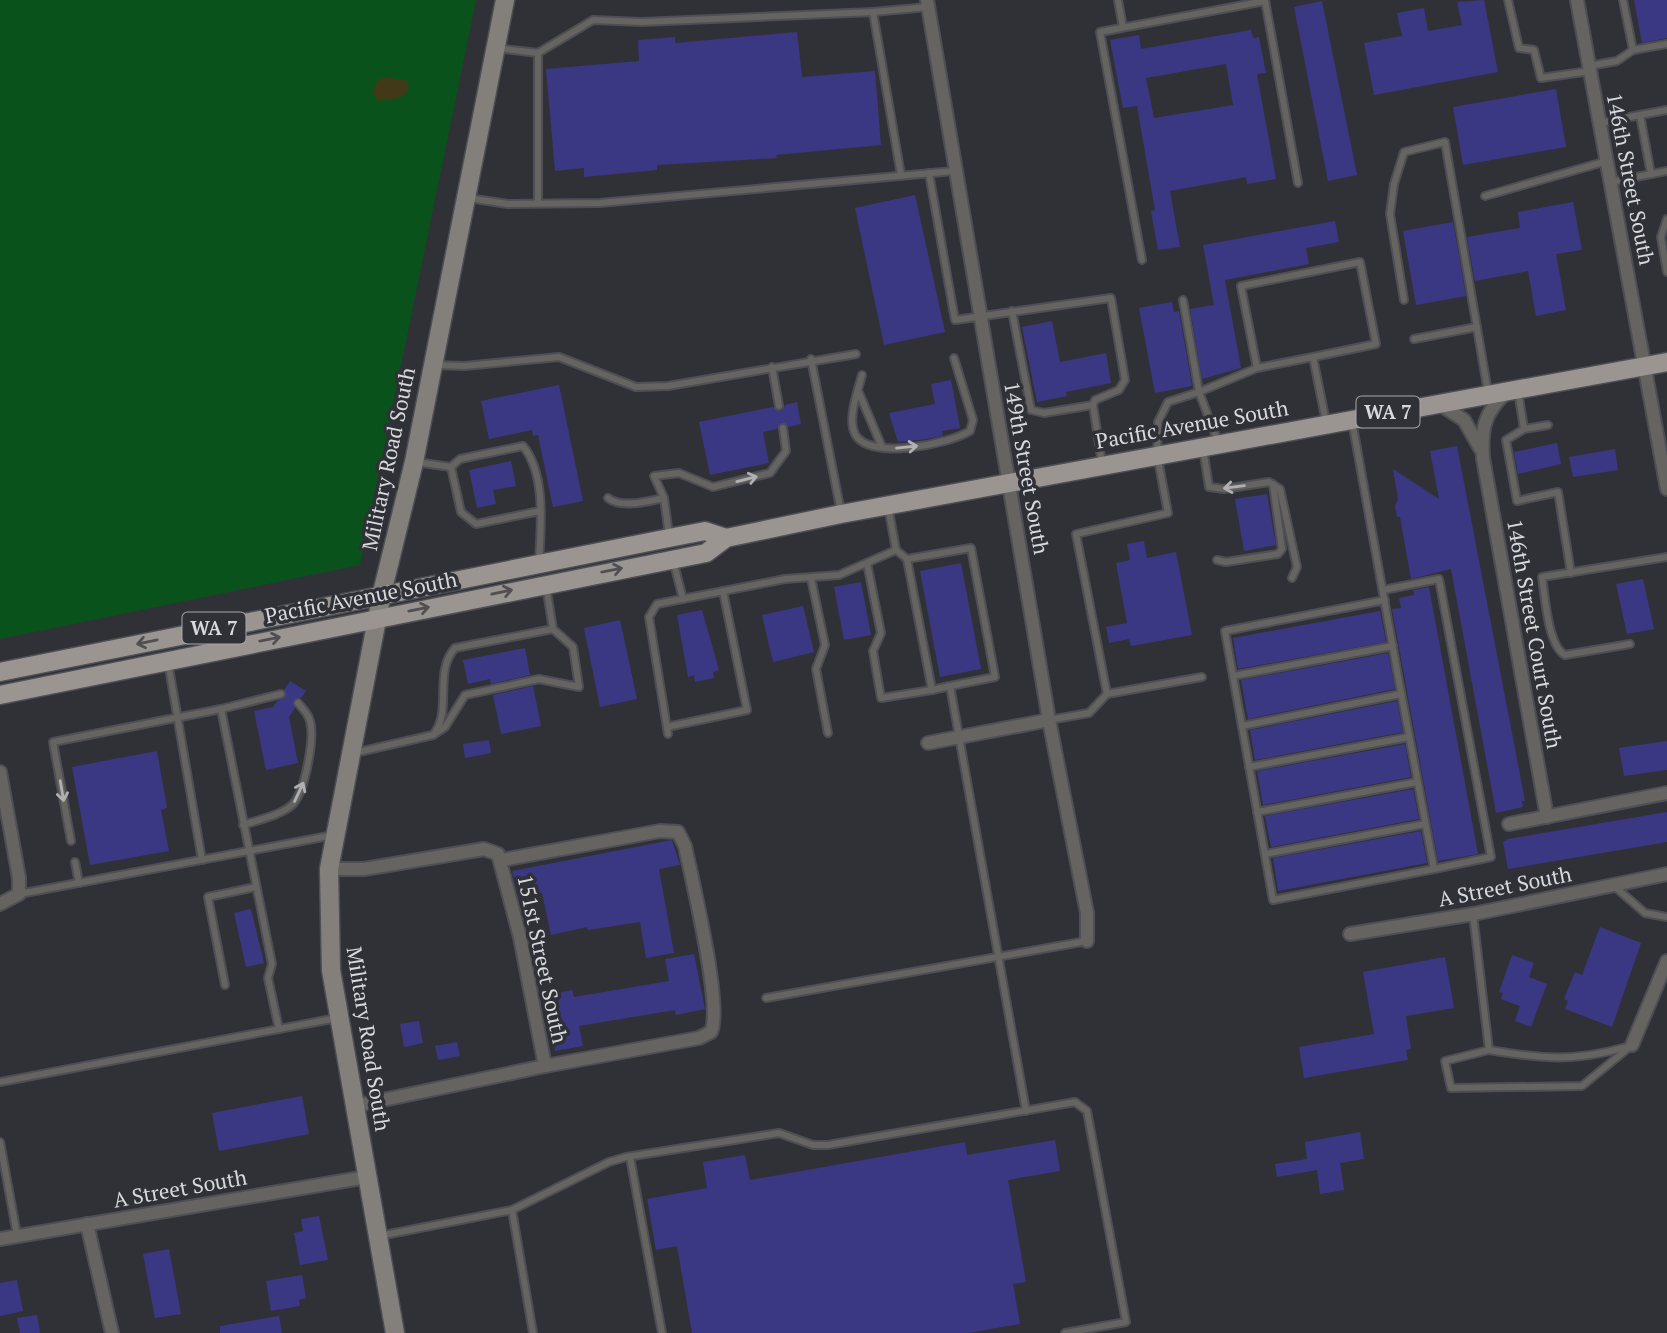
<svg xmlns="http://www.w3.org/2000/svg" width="1667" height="1333" font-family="'PT Serif',serif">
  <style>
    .green { fill: #0a521c }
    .sand { fill: #413918 }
    .building { fill: #3a3883; fill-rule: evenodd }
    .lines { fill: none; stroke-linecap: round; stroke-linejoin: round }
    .lane-casing { stroke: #4e4f55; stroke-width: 10 }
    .street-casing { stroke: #4e4f55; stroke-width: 16 }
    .secondary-casing { stroke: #4e4f55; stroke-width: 21 }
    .primary-casing { stroke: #4e4f55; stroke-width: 21 }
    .lane { stroke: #666461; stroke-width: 6 }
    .street { stroke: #666461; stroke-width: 12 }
    .secondary { stroke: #83807c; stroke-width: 18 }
    .primary { stroke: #9a9590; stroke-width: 18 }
    .oneway { stroke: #b0b0b2 }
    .oneway2 { stroke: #504f52 }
    .labels { text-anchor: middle; stroke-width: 7; stroke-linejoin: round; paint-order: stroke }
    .shield { fill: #303137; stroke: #a6a7ab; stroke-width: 2 }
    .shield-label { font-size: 19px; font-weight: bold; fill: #d8d9dd }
    .street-label { font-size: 21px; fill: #d8d9dd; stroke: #303137 }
  </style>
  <rect width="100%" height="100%" fill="#303137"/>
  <path class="green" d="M0,0H476L360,565L0,639Z"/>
  <path class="sand" d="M386,77L408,81V92L399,98L378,101L372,90L379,79Z"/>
  <g class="building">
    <path d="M1484,0L1498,72L1374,95L1364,43L1402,36L1397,13L1424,8L1428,31L1462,25L1457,2Z"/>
    <path d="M1634,0H1667V38L1642,43Z"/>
    <path d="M1322,1L1357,175L1328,181L1294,7Z"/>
    <path d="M1251,30L1253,38L1259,37L1266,73L1257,74L1276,179L1247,184L1246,177L1170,191L1180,247L1158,250L1151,211L1155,210L1137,106L1123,108L1110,40L1139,35L1141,49ZM1226,64L1233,105L1154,118L1146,78Z"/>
    <path d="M797,32L802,77L875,71L881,145L776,155L777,158L657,165V170L584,177V168L555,171L546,69L639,61L638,40L675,37V43Z"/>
    <path d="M1556,89L1566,147L1463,165L1453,107Z"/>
    <path d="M915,195L945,332L884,345L855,208Z"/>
    <path d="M1573,202L1582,250L1556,254L1566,310L1536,316L1528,271L1475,281L1467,237L1520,228L1518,212Z"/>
    <path d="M1335,221L1339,242L1306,248L1309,264L1225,280L1241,368L1202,379L1190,309L1214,305L1203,245Z"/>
    <path d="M1453,222L1466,296L1416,305L1403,231Z"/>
    <path d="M1172,302L1174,312L1179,311L1192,386L1155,393L1139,308Z"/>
    <path d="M1052,321L1060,362L1106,353L1111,383L1066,392L1067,396L1037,402L1022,327Z"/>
    <path d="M951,380L960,428L942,431L943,436L927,439L898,442L889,413L935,404L931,384Z"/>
    <path d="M559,385L583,501L553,507L538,435L533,436L532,430L489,439L481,401Z"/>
    <path d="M797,402L801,424L788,427L782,423L777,429L763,432L769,463L710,475L699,422L773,407L781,411L785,405Z"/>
    <path d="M1557,443L1561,464L1518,474L1514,452Z"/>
    <path d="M1457,446L1525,801H1522L1523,807L1496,813L1451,569L1411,579L1400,517H1397L1395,506L1398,499L1393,469L1439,499L1430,451Z"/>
    <path d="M1615,449L1618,470L1573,477L1569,457Z"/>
    <path d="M511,461L516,486L493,490L496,504L477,508L469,470Z"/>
    <path d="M1267,494L1276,545L1244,551L1235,499Z"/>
    <path d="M1144,541L1147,558L1176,552L1192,635L1131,646L1129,639L1109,643L1106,627L1127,623L1116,563L1130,560L1127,544Z"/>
    <path d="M961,563L981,669L940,677L920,571Z"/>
    <path d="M1643,579L1654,629L1627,634L1616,584Z"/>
    <path d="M861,582L871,635L844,640L834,587Z"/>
    <path d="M1429,587L1478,854L1438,861L1392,609L1401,608L1399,598L1414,595L1413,590Z"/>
    <path d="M803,606L814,652L773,662L762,615Z"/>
    <path d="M702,610L719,670L713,672L714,678L695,682L694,675L688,677L677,615Z"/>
    <path d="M1380,611L1386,642L1238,669L1233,638Z"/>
    <path d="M620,620L637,699L600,707L584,628Z"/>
    <path d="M525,648L530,675L491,684L490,679L468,684L463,660Z"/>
    <path d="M1388,653L1395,689L1248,719L1241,680Z"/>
    <path d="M290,681L306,691L301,698L293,701L295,708L289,717L298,763L266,770L254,711L273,707L277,701L284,698V690Z"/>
    <path d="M533,686L541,726L501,734L493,695Z"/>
    <path d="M1397,701L1403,732L1255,760L1250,730Z"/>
    <path d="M489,740L491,753L465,758L463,744Z"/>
    <path d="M1667,741V770L1624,776L1619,748Z"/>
    <path d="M1405,744L1411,777L1263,805L1257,771Z"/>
    <path d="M157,751L167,808L161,810L169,851L90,865L72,767Z"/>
    <path d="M1413,789L1419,819L1271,847L1265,816Z"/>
    <path d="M1667,812V842L1508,869L1503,842L1508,839Z"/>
    <path d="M1421,831L1427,863L1278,891L1273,858Z"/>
    <path d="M672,840L680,865L659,869L674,953L646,958L640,922L588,930L587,927L551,935L542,893L519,898L512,871Z"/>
    <path d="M251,909L264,963L246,967L234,913Z"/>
    <path d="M1600,927L1641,943L1612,1027L1565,1009L1568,1001L1564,999L1575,972L1582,975Z"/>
    <path d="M694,954L705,1009L676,1015L675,1010L579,1026L583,1046L555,1051L544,996L572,990L574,997L669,981L665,959Z"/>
    <path d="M1512,955L1534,963L1529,977L1547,984L1531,1027L1515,1021L1520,1006L1501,999L1503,993L1499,992Z"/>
    <path d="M1445,957L1454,1008L1406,1016L1411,1049L1406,1050L1408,1060L1304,1078L1299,1047L1374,1034L1363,972Z"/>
    <path d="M419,1021L423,1043L404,1047L400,1024Z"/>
    <path d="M457,1042L460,1056L438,1060L435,1046Z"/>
    <path d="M302,1096L309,1134L219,1151L212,1113Z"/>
    <path d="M1360,1132L1364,1159L1340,1163L1344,1190L1320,1194L1317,1170L1277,1177L1275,1164L1307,1159L1305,1142Z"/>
    <path d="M1055,1140L1060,1171L1008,1180L1026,1282L1013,1284L1020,1324L968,1333H692L677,1246L656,1250L647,1199L707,1188L703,1162L745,1155L750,1180L965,1142L967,1155Z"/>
    <path d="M319,1216L328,1260L300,1265L294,1233L303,1231L301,1219Z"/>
    <path d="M169,1249L181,1314L155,1318L143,1254Z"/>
    <path d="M302,1275L306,1298L299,1300L300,1306L271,1311L266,1281Z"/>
    <path d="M17,1280L23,1311L0,1316V1283Z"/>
    <path d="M37,1315L40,1333H20L17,1318Z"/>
    <path d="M279,1316L282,1333H220V1326Z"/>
  </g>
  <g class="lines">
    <defs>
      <g id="lane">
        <path d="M1118,0L1123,27"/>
        <path d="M1265,0L1298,183"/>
        <path d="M1508,0L1519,48L1534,50L1541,78L1590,71"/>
        <path d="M1623,0L1633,50"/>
        <path d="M496,48L538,53L593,20L642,22L873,12"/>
        <path d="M1589,66L1617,61L1633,50L1667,44"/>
        <path d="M1640,115L1667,110"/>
        <path d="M1600,123L1640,115L1651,174"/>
        <path d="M929,173L955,320L1111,298L1125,380L1119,390L1095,400L1093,405L1102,464"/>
        <path d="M901,175L873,12L928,7"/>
        <path d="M1611,182L1667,171"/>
        <path d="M1485,196L1607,161"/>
        <path d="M468,198L508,204L600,203L954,171"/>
        <path d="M538,203V53"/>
        <path d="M1667,219L1661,237L1667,272"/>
        <path d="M1142,260L1100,32L1265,1"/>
        <path d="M1183,300L1199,392L1168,402L1158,422L1157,454L1168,513L1076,534L1107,694L1202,677"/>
        <path d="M1404,300L1390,214L1394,184L1404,152L1445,142L1488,392"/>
        <path d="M1012,311L1031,410L1044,413L1093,405"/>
        <path d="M1414,339L1477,327"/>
        <path d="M1313,357L1257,368L1241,286L1360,262L1376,344L1313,357L1326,422"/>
        <path d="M811,359L841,512"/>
        <path d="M436,365L464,366L559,357L636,387L668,386L856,354"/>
        <path d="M772,367L779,406"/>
        <path d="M862,375C858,391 847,418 855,434C869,461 949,444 970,431L973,420L954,358"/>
        <path d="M1518,391L1524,429"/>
        <path d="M859,393L882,447"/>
        <path d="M1352,421C1378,570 1406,720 1434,869L1273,900L1225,631L1385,600"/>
        <path d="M1548,425L1524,429L1506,440L1517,501L1558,492L1571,573"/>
        <path d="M1218,442L1199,392L1257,368"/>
        <path d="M1203,448L1209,487L1224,489L1269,482L1280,489L1297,567L1292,578"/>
        <path d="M416,462L451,467L460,459L523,446C546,474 541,526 539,561"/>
        <path d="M451,467L461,512L476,524L540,511"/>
        <path d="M608,498C622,509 648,501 664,498"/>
        <path d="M888,506L896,550L907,559L971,548L995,677L950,686L1026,1111"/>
        <path d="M669,535L664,498L654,476L679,473L713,487L770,473L786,451L783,428"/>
        <path d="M907,559L932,690L950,686"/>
        <path d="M673,560L683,599"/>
        <path d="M1217,560L1226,562L1278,554L1282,549L1273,484"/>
        <path d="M867,563L881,633L873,651L881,698L932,690"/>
        <path d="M811,578L825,645L816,669L828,733"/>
        <path d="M1383,590L1439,579L1491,857L1434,869"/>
        <path d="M1630,644L1565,655C1548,646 1545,597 1542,577L1667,557"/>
        <path d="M168,662L202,860"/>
        <path d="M1233,676L1393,646"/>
        <path d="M221,709L281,694"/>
        <path d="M1049,720L1089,713L1107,694"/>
        <path d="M1242,726L1401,694"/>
        <path d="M667,727L747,710L723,591"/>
        <path d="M668,734L649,617L657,604L785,579L839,575L896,550"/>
        <path d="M433,735L445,727L465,695L539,679L579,687L573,647L553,629L546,586"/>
        <path d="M354,753L433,735C453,712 433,672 455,648L553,629"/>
        <path d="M1249,767L1409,737"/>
        <path d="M1257,812L1417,782"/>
        <path d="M243,825C258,820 282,815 293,804C305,791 315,738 310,721C308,713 303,709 298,703"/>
        <path d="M71,841L53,742L221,709L272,964L268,978L279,1029"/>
        <path d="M1265,854L1425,824"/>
        <path d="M75,862L79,883"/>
        <path d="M1614,886L1645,913L1667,917"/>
        <path d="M19,894L334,835"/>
        <path d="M1473,914L1489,1050L1445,1061L1451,1088L1582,1086L1632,1045"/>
        <path d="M225,985L208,897L256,887"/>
        <path d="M766,998L1087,941"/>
        <path d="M1489,1050C1544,1059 1572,1062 1627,1047"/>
        <path d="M0,1082L337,1018"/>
        <path d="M0,1142L17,1235"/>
        <path d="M630,1157L662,1333"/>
        <path d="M512,1210L533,1333"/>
        <path d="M379,1236L512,1210L609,1162L626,1157L779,1133L813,1145H828L1075,1102L1087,1111L1126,1322L1065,1333"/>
      </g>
      <g id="street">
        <path d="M927,0L1049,720L1087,913V941"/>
        <path d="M1577,0L1667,489"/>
        <path d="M1506,393C1484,412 1481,430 1483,458L1547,817"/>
        <path d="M1438,403L1464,420L1480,448"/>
        <path d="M928,743L1049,720"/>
        <path d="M0,772L19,878V894L0,904"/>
        <path d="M1509,824L1667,793"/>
        <path d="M329,869H364L484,849L498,854L520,937L545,1066"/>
        <path d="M1350,934L1473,914L1667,874"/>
        <path d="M1632,1045L1667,961"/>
        <path d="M354,1106L545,1066L699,1038L711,1032C723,1007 692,880 685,846L678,832L660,831L502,860"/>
        <path d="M87,1224L112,1333"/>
        <path d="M0,1239L367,1177"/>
      </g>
      <path id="secondary" d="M395,1333L331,970L329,869L382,593L414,462L505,0"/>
      <g id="primary">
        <path d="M0,672L669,538L705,531L726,538"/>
        <path d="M0,695L706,553L726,538L841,514L1667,362"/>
      </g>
    </defs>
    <use href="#lane" class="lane-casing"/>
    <use href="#street" class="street-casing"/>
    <use href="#secondary" class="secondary-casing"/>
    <use href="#primary" class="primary-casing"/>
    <use href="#lane" class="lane"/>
    <use href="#street" class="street"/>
    <use href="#secondary" class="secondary"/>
    <use href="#primary" class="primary"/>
  </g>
  <defs><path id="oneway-shaft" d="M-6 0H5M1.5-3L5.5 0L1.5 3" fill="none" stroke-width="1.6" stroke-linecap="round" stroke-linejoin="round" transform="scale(1.75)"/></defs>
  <g class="oneway">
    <use href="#oneway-shaft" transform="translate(907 447) rotate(-6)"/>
    <use href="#oneway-shaft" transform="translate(747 479) rotate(-14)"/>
    <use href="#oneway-shaft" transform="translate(1234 487) rotate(173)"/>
    <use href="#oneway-shaft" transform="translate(62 791) rotate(80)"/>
    <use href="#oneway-shaft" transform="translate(299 792) rotate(-65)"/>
  </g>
  <g class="oneway2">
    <use href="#oneway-shaft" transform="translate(612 570) rotate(-11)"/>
    <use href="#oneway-shaft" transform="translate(502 592) rotate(-12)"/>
    <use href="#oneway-shaft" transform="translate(419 609) rotate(-11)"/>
    <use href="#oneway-shaft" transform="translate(270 639) rotate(-11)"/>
    <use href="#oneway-shaft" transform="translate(147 642) rotate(168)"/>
  </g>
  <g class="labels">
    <g class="shield">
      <rect x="1356.5" y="396.5" width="63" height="31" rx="5"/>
      <rect x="182.5" y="612.5" width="63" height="31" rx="5"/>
    </g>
    <g class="shield-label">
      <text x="1388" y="419">WA 7</text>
      <text x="214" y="635">WA 7</text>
    </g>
    <g class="street-label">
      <text transform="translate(1630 179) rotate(79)" y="7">146th Street South</text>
      <text transform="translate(1192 425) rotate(-10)" y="7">Pacific Avenue South</text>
      <text transform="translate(389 459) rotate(-78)" y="7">Military Road South</text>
      <text transform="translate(1026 468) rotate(80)" y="7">149th Street South</text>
      <text transform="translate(361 598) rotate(-11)" y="7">Pacific Avenue South</text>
      <text transform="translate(1534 634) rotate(80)" y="7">146th Street Court South</text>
      <text transform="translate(1505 887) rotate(-11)" y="7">A Street South</text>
      <text transform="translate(542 959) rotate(78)" y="7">151st Street South</text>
      <text transform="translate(368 1039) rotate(81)" y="7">Military Road South</text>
      <text transform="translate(180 1189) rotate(-10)" y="7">A Street South</text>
    </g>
  </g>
</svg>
